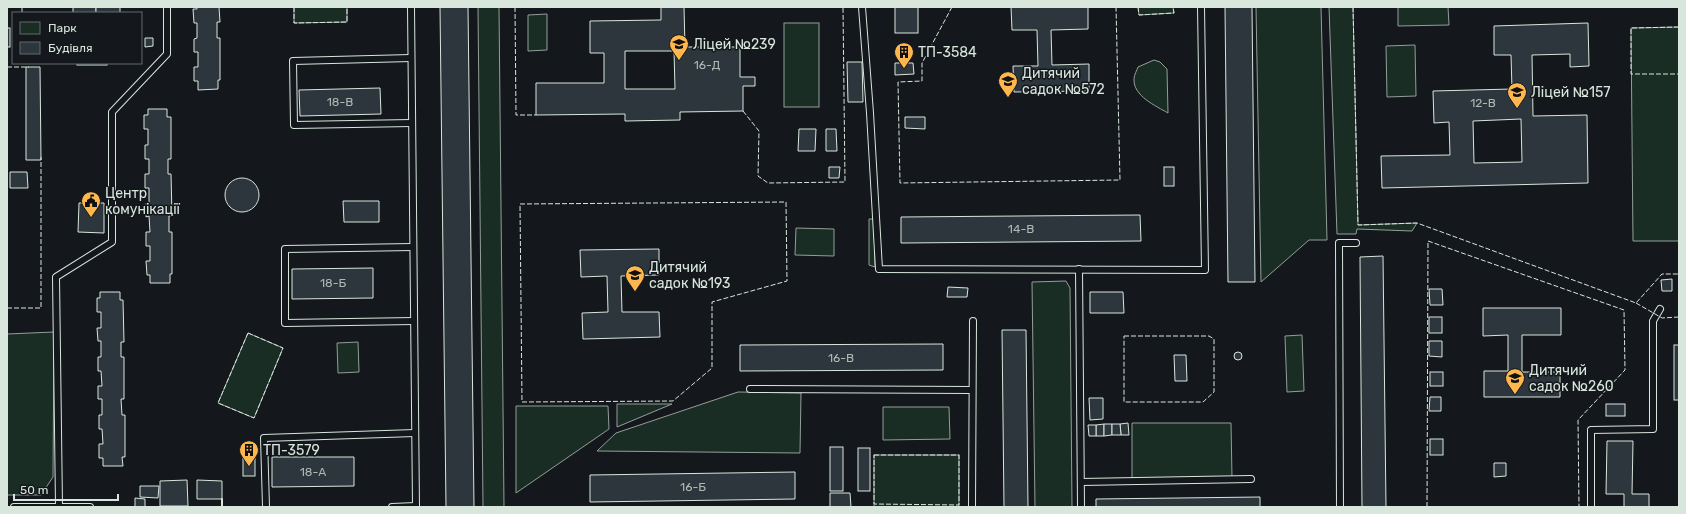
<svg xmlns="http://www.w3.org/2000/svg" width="1686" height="514" font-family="Rubik,sans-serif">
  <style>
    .green { fill: #1a2d24; stroke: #939e99 }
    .building { fill: #2c363c; stroke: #d8e6dc; fill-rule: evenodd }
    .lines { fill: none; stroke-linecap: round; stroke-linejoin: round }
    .service-casing { stroke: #d8e6dc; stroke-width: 8 }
    .service { stroke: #14181c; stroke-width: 6 }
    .fence { stroke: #d8e6dc; stroke-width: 1; stroke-dasharray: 5 2; stroke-linecap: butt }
    .wall { stroke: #d8e6dc; stroke-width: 2 }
    .labels { text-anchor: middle; stroke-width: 3; stroke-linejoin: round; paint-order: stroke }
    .number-label { font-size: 12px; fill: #adbab4 }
    .poi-label { font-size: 14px; fill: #d8e6dc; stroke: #14181c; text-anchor: start }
  </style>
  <rect width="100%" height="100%" fill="#14181c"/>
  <g class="green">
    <path d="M294,7H347V22L294,23Z"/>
    <path d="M478,7H499L504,507H483Z"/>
    <path d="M1138,7H1173L1174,13L1139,15Z"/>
    <path d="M1256,7H1321L1327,240H1309L1261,282Z"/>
    <path d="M1329,7H1353L1358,225L1417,223L1412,231L1357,229L1356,234H1337Z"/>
    <path d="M1398,7H1448L1449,25L1398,26Z"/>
    <path d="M547,14V50L528,51V15Z"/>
    <rect x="784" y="23" width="35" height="84"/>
    <path d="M1679,27V241H1633L1631,28Z"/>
    <path d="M1415,45L1416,96L1387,97L1386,46Z"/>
    <path d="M1154,60L1160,62L1167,69L1168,113C1156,106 1133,96 1134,79C1134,75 1137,70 1138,67Z"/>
    <path d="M869,219H874L875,267L869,265Z"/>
    <path d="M796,228L834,229V256L795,255Z"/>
    <path d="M1066,281L1070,288L1072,507H1035L1032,282Z"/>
    <path d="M54,332L53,477L41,495H7V334Z"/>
    <path d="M248,333L283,348L254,418L218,403Z"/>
    <path d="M1302,335L1304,391L1287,392L1285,336Z"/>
    <path d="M358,342L359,372L338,373L337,343Z"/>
    <path d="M738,392L801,393L800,453L597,451L616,433Z"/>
    <path d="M617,404H672L617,427Z"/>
    <path d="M516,406H608L609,429L516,493Z"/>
    <path d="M883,407H949L950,439L883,440Z"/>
    <path d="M1132,423H1231L1232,478H1132Z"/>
    <rect x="874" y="455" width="85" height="52"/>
  </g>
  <g class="building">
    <rect x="73" y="7" width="23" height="6"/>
    <rect x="96" y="7" width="24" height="6"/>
    <path d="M197,7H219L220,22H217V38H220V80H218V89L198,90V81H194V67H198V52H194V39L197,38V23H194L193,9H197Z"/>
    <path d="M440,7H468L474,507H446Z"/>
    <path d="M661,7H684L685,47H740V77H755V86H743V111L680,112V120L625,121V114L536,115V83H604V53H590V21L661,20ZM625,51H674L675,89H625Z"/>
    <rect x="895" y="7" width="23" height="26"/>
    <path d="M1011,7H1088V29L1051,30L1052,65L1089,64V91L1014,92L1013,66H1038L1037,30H1012Z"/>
    <path d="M1225,7H1252L1255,282H1228Z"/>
    <path d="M1588,23L1589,66L1570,67V54L1532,55L1533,116L1587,115L1588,183L1382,188L1381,156L1450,155L1449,122L1434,123L1433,91L1512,89L1511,55H1494V26ZM1521,119L1522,162L1474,163L1473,121Z"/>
    <rect x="7" y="28" width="3" height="19"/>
    <path d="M145,38H153V46L145,47Z"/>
    <path d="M847,62H862L863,102H848Z"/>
    <rect x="77" y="63" width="30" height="2"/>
    <path d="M895,63H913L914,74L895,75Z"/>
    <path d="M26,67H40L41,160H26Z"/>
    <path d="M380,88L381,114L300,116L299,90Z"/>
    <path d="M148,109H167V117H171V159H168V174H171L172,216H169V232H172V274H170V283H150V275H147L146,261H150V246H146V232H150L149,216L146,217V203H149V188H145V174H149V159H145V145H148V129H144V115H148Z"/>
    <path d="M905,117H925V129L905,128Z"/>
    <path d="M799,129H816L815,151H798Z"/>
    <path d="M826,129H836L837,151H826Z"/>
    <path d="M829,167H840L839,178H829Z"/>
    <rect x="1164" y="167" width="10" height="19"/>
    <path d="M10,172H27L28,188H10Z"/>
    <circle cx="242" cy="195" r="17"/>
    <path d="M343,201H379V222H344Z"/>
    <path d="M79,203H104V233L78,232Z"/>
    <path d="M1140,215L1141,241L901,243V217Z"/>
    <path d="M659,249V275L621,276L622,312H659L660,337L583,339L582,313L608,312L607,276L581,277L580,250Z"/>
    <path d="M1383,256L1386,507H1362L1360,257Z"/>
    <path d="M373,268V298L292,299V269Z"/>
    <path d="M1672,279V291H1662L1661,280Z"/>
    <path d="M948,287L968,288L967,297H947Z"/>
    <path d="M1429,289H1442L1443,305H1430Z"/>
    <path d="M100,292H120V300H123L124,342H121V357H124V399H121L122,415H125V457H122L123,466H103V458H99V444H103L102,429H99V415H102V399H98V386H102L101,371H98V357H101V341H98L97,328H101V312H97V298H100Z"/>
    <path d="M1090,292H1123L1124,313H1090Z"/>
    <path d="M1483,308H1561V335H1522V372H1560V397H1484V371H1508V335L1483,336Z"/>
    <rect x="1429" y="317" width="13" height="16"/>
    <path d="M1002,330H1026L1028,507H1004Z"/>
    <path d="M1429,341H1442V357L1429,356Z"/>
    <path d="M943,344V370L740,371V345Z"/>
    <rect x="1674" y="345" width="5" height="55"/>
    <circle cx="1238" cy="356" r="4"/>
    <path d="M1174,355H1186L1187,381H1175Z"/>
    <rect x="1430" y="372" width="13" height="14"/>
    <path d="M1430,397H1441V411H1429Z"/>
    <path d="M1089,398H1103V419L1090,420Z"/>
    <rect x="1606" y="404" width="19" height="12"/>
    <path d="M1128,423L1129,435H1121L1120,424Z"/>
    <path d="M1104,424V436H1096V425Z"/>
    <path d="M1104,424H1112V435L1104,436Z"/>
    <path d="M1112,424H1120L1121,435H1112Z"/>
    <path d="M1088,425H1096V436H1089Z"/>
    <rect x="1430" y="439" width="13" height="16"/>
    <path d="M1607,441H1633L1632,494H1649V507H1624V494H1606Z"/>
    <rect x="830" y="447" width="13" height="44"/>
    <rect x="858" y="448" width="12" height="43"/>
    <path d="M272,457H354V486L272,487Z"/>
    <rect x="243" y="458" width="12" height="18"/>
    <path d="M1494,463H1506V476L1494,477Z"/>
    <path d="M795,472V499L590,502V475Z"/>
    <path d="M187,480L188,506H160V481Z"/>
    <path d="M197,480L222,481V499H197Z"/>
    <path d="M140,486H159L158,498L140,497Z"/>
    <path d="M830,493H850L851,507H830Z"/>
    <path d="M1260,497V507H1096V499Z"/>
    <path d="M135,498L145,499V507H135Z"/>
  </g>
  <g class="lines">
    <defs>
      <g id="service">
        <path d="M411,7L416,507"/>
        <path d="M862,7L870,113L879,269L1205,270L1201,7"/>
        <path d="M411,58L293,61L294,125L412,123"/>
        <path d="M413,247L285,249V323L414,321"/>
        <path d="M1079,269L1081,507"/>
        <path d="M750,389L972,390"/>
        <path d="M1081,482L1251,479"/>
        <path d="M59,506L56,277L112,242V112L167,54V7"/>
        <path d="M14,507H90"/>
        <path d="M266,507L264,438L415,433"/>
        <path d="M392,507L416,506"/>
        <path d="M972,507L973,321"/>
        <path d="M1340,507L1339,243H1356"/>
        <path d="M1591,507V430L1653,429V321L1660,309"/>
      </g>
    </defs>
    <use href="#service" class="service-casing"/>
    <use href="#service" class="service"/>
    <g class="fence">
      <path d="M22,7V13"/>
      <path d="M294,7V23L347,22V7"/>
      <path d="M515,7L516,115H536"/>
      <path d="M952,7L922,63V81L898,82L900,183L1120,180L1116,7"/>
      <path d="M1138,7L1139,15L1174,13L1173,7"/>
      <path d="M1353,7L1358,225L1417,223L1636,303L1662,274H1679"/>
      <path d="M1679,27L1631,28V74H1679"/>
      <path d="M7,67H29"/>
      <path d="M743,111L759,131L758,176L768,183L845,182L843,7"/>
      <path d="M786,202L787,281L712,302V368L673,401L522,402L520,204Z"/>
      <path d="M1636,303L1662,318L1679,317"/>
      <path d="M7,308H41V157"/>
      <path d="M248,333L283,348L254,418L218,403Z"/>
      <path d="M1124,336H1209L1214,339V392L1203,402H1124Z"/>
      <path d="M874,455H959V505L874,504Z"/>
      <path d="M1427,507L1428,241L1624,310L1625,370L1578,420L1579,507"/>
    </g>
    <path class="wall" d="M222,499V507"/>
  </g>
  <defs>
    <symbol id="school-pin" viewBox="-11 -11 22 30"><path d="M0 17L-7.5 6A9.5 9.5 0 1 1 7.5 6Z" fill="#ffb74d" stroke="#14181c"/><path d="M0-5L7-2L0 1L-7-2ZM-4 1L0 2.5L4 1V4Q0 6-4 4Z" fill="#111"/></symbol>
    <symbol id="building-pin" viewBox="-11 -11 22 30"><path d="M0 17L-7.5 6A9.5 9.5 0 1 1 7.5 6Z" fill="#ffb74d" stroke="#14181c"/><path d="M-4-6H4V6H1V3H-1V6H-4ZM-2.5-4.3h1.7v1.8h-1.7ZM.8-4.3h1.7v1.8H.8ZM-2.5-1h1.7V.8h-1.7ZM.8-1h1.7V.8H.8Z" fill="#111"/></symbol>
    <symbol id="civic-pin" viewBox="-11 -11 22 30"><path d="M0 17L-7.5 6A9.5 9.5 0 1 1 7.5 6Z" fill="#ffb74d" stroke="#14181c"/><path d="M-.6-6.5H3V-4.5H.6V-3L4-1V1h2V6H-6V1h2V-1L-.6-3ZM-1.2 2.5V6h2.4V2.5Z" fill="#111"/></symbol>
  </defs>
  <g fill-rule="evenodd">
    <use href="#school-pin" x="668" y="33" width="22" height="30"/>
    <use href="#building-pin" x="893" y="41" width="22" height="30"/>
    <use href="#school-pin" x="997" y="70" width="22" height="30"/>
    <use href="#school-pin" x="1506" y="81" width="22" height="30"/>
    <use href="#civic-pin" x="80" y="190" width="22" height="30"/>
    <use href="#school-pin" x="624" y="264" width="22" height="30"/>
    <use href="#school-pin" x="1504" y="367" width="22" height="30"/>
    <use href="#building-pin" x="238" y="439" width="22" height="30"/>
  </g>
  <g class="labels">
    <g class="number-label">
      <text x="707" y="69">16-Д</text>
      <text x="340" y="106">18-В</text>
      <text x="1483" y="107">12-В</text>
      <text x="1021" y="233">14-В</text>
      <text x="333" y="287">18-Б</text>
      <text x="841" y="362">16-В</text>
      <text x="313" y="476">18-А</text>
      <text x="693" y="491">16-Б</text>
    </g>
    <g class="poi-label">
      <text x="693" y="49">Ліцей №239</text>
      <text x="918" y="57">ТП-3584</text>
      <text x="1022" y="78">Дитячий<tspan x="1022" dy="16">садок №572</tspan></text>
      <text x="1531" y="97">Ліцей №157</text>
      <text x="105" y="198">Центр<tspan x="105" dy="16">комунікації</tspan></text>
      <text x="649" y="272">Дитячий<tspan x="649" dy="16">садок №193</tspan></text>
      <text x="1529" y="375">Дитячий<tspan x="1529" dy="16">садок №260</tspan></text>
      <text x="263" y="455">ТП-3579</text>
    </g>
  </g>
  <rect width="1686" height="514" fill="none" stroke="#d8e6dc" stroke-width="16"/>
  <rect x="12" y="12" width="130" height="52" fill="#14181c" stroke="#626a69"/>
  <rect x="20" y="22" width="20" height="12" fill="#1a2d24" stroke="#626a69"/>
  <text x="48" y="32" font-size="12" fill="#d8e6dc">Парк</text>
  <rect x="20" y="42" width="20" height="12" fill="#2c363c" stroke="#626a69"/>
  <text x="48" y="52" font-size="12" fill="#d8e6dc">Будівля</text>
  <path d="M14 494v6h104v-6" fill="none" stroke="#d8e6dc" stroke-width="2"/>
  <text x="20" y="494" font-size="12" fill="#d8e6dc" stroke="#14181c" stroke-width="3" paint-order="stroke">50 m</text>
</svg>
